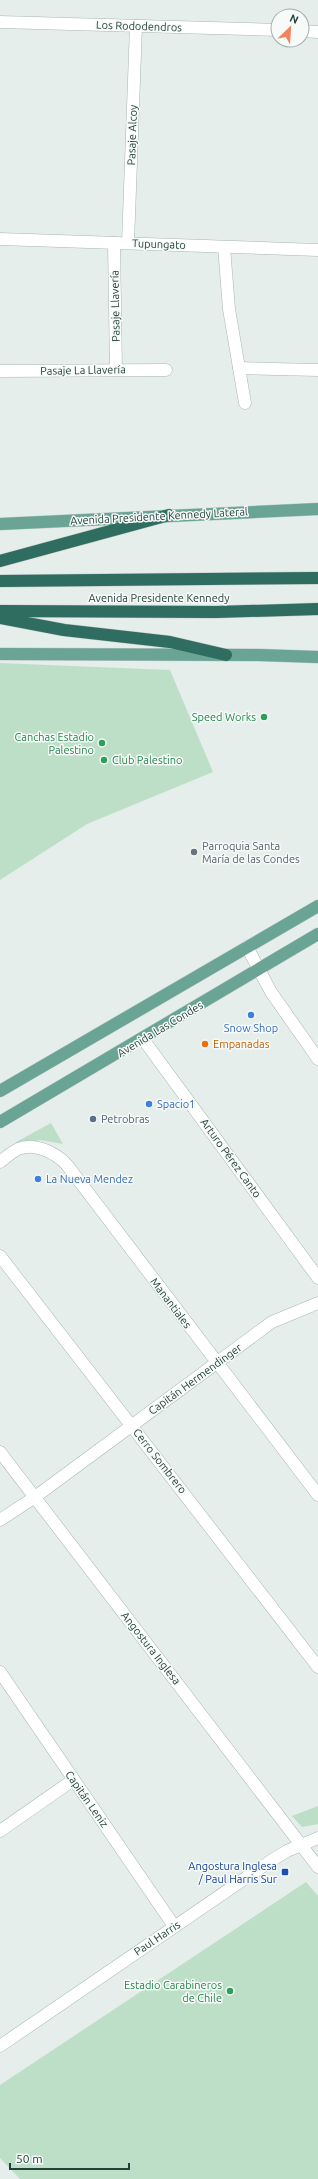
<svg xmlns="http://www.w3.org/2000/svg" width="318" height="2179" font-family="Ubuntu,sans-serif">
  <style>
    .green { fill: #bedfc7 }
    .lines { fill: none; stroke-linecap: round; stroke-linejoin: round }
    .minor-casing { stroke: #a7b7b1; stroke-width: 13 }
    .tertiary-casing { stroke: #a7b7b1; stroke-width: 13 }
    .primary-casing { stroke: #c2cac8; stroke-width: 13 }
    .motorway-casing { stroke: #c2cac8; stroke-width: 13 }
    .minor { stroke: #fff; stroke-width: 12 }
    .tertiary { stroke: #fff; stroke-width: 12 }
    .primary { stroke: #69a495; stroke-width: 12 }
    .motorway { stroke: #2f6d61; stroke-width: 12 }
    .leisure-dot { fill: #2e9e5b; stroke: #f6faf8; stroke-width: 1.5 }
    .worship-dot { fill: #6b7280; stroke: #f6faf8; stroke-width: 1.5 }
    .shop-dot { fill: #3f7fe0; stroke: #f6faf8; stroke-width: 1.5 }
    .food-dot { fill: #e8710a; stroke: #f6faf8; stroke-width: 1.5 }
    .service-dot { fill: #5c6f8a; stroke: #f6faf8; stroke-width: 1.5 }
    .transit-dot { fill: #1a4fb4; stroke: #f6faf8; stroke-width: 1.5 }
    .labels { text-anchor: middle; stroke-width: 3; stroke-linejoin: round; paint-order: stroke }
    .street-label { font-size: 11px; fill: #244139; stroke: #f6faf8 }
    .leisure-label { font-size: 11px; fill: #27864d; stroke: #f6faf8; text-anchor: end }
    .worship-label { font-size: 11px; fill: #5b616d; stroke: #f6faf8; text-anchor: start }
    .shop-label { font-size: 11px; fill: #366cbe; stroke: #f6faf8; text-anchor: start }
    .food-label { font-size: 11px; fill: #c56008; stroke: #f6faf8; text-anchor: start }
    .service-label { font-size: 11px; fill: #4e5e75; stroke: #f6faf8; text-anchor: start }
    .transit-label { font-size: 11px; fill: #164399; stroke: #f6faf8; text-anchor: end }
  </style>
  <rect width="100%" height="100%" fill="#e5eeea"/>
  <g class="green">
    <path d="M0,663L170,670L213,772L87,824L0,880Z"/>
    <path d="M51,1123L63,1144L40,1140L17,1145L16,1142Z"/>
    <path d="M318,1806V1824L302,1827L292,1816Z"/>
    <path d="M306,1882L318,1896V2179H20L0,2158V2085Z"/>
  </g>
  <g class="lines">
    <defs>
      <g id="minor">
        <path d="M0,22L278,30"/>
        <path d="M302,31L318,32"/>
        <path d="M0,239L318,250"/>
        <path d="M114,243L116,370"/>
        <path d="M128,243L136,26"/>
        <path d="M224,247L229,309L245,403"/>
        <path d="M239,368L318,370"/>
        <path d="M0,371L166,370"/>
        <path d="M247,947L271,992L318,1059"/>
        <path d="M143,1039L318,1278"/>
        <path d="M0,1162C5,1158 12,1152 18,1149C35,1142 56,1153 67,1165L318,1495"/>
        <path d="M0,1256L318,1667"/>
        <path d="M0,1452L318,1867"/>
        <path d="M0,1520L35,1497L272,1322L318,1303"/>
        <path d="M0,1672L174,1926"/>
        <path d="M0,1831L73,1780"/>
      </g>
      <path id="tertiary" d="M0,2046L272,1860L287,1851L318,1838"/>
      <g id="primary">
        <path d="M0,524L318,509"/>
        <path d="M0,654L259,655L318,657"/>
        <path d="M0,1091L318,906"/>
        <path d="M0,1122L318,934"/>
      </g>
      <g id="motorway">
        <path d="M0,561L169,515"/>
        <path d="M0,581L318,578"/>
        <path d="M0,611L216,612L318,609"/>
        <path d="M0,618L64,630L170,642L226,655"/>
      </g>
    </defs>
    <use href="#minor" class="minor-casing"/>
    <use href="#tertiary" class="tertiary-casing"/>
    <use href="#primary" class="primary-casing"/>
    <use href="#motorway" class="motorway-casing"/>
    <use href="#minor" class="minor"/>
    <use href="#tertiary" class="tertiary"/>
    <use href="#primary" class="primary"/>
    <use href="#motorway" class="motorway"/>
  </g>
  <g class="leisure-dot">
    <circle cx="264" cy="717" r="4"/>
    <circle cx="102" cy="743" r="4"/>
    <circle cx="104" cy="760" r="4"/>
    <circle cx="230" cy="1991" r="4"/>
  </g>
  <circle class="worship-dot" cx="194" cy="852" r="4"/>
  <g class="shop-dot">
    <circle cx="251" cy="1015" r="4"/>
    <circle cx="149" cy="1104" r="4"/>
    <circle cx="38" cy="1179" r="4"/>
  </g>
  <circle class="food-dot" cx="205" cy="1044" r="4"/>
  <circle class="service-dot" cx="93" cy="1119" r="4"/>
  <rect class="transit-dot" x="281" y="1868" width="8" height="8" rx="2"/>
  <g class="labels">
    <g class="street-label">
      <text transform="translate(139 26) rotate(2)" y="4">Los Rododendros</text>
      <text transform="translate(132 135) rotate(-88)" y="4">Pasaje Alcoy</text>
      <text transform="translate(159 244) rotate(2)" y="4">Tupungato</text>
      <text transform="translate(115 306) rotate(-91)" y="4">Pasaje Llavería</text>
      <text transform="translate(83 370) rotate(-1)" y="4">Pasaje La Llavería</text>
      <text transform="translate(159 516) rotate(-3)" y="4">Avenida Presidente Kennedy Lateral</text>
      <text x="159" y="602">Avenida Presidente Kennedy</text>
      <text transform="translate(160 1029) rotate(-31)" y="4">Avenida Las Condes</text>
      <text transform="translate(231 1158) rotate(54)" y="4">Arturo Pérez Canto</text>
      <text transform="translate(171 1303) rotate(53)" y="4">Manantiales</text>
      <text transform="translate(195 1379) rotate(-36)" y="4">Capitán Hermendinger</text>
      <text transform="translate(160 1461) rotate(52)" y="4">Cerro Sombrero</text>
      <text transform="translate(151 1648) rotate(52)" y="4">Angostura Inglesa</text>
      <text transform="translate(87 1799) rotate(55)" y="4">Capitán Leniz</text>
      <text transform="translate(157 1938) rotate(-34)" y="4">Paul Harris</text>
    </g>
    <g class="leisure-label">
      <text x="256" y="721">Speed Works</text>
      <text x="94" y="741">Canchas Estadio<tspan x="94" dy="13">Palestino</tspan></text>
      <text x="112" y="764" text-anchor="start">Club Palestino</text>
      <text x="222" y="1989">Estadio Carabineros<tspan x="222" dy="13">de Chile</tspan></text>
    </g>
    <g class="worship-label">
      <text x="202" y="850">Parroquia Santa<tspan x="202" dy="13">María de las Condes</tspan></text>
    </g>
    <g class="shop-label">
      <text x="251" y="1032" text-anchor="middle">Snow Shop</text>
      <text x="157" y="1108">Spacio1</text>
      <text x="46" y="1183">La Nueva Mendez</text>
    </g>
    <g class="food-label">
      <text x="213" y="1048">Empanadas</text>
    </g>
    <g class="service-label">
      <text x="101" y="1123">Petrobras</text>
    </g>
    <g class="transit-label">
      <text x="277" y="1870">Angostura Inglesa<tspan x="277" dy="13">/ Paul Harris Sur</tspan></text>
    </g>
  </g>
  <g transform="translate(290 28) rotate(25)"><circle r="19" fill="#f6faf8" stroke="#a2b0ac"/>
  <path d="M0-3L7 15L0 10L-7 15Z" fill="#f3835e"/>
  <text y="-6" font-size="11" font-weight="bold" text-anchor="middle" fill="#244139">N</text>
  </g>
  <path d="M10 2163v6h119v-6" fill="none" stroke="#244139" stroke-width="2"/>
  <text x="16" y="2163" font-size="12" fill="#244139" stroke="#f6faf8" stroke-width="3" paint-order="stroke">50 m</text>
</svg>
